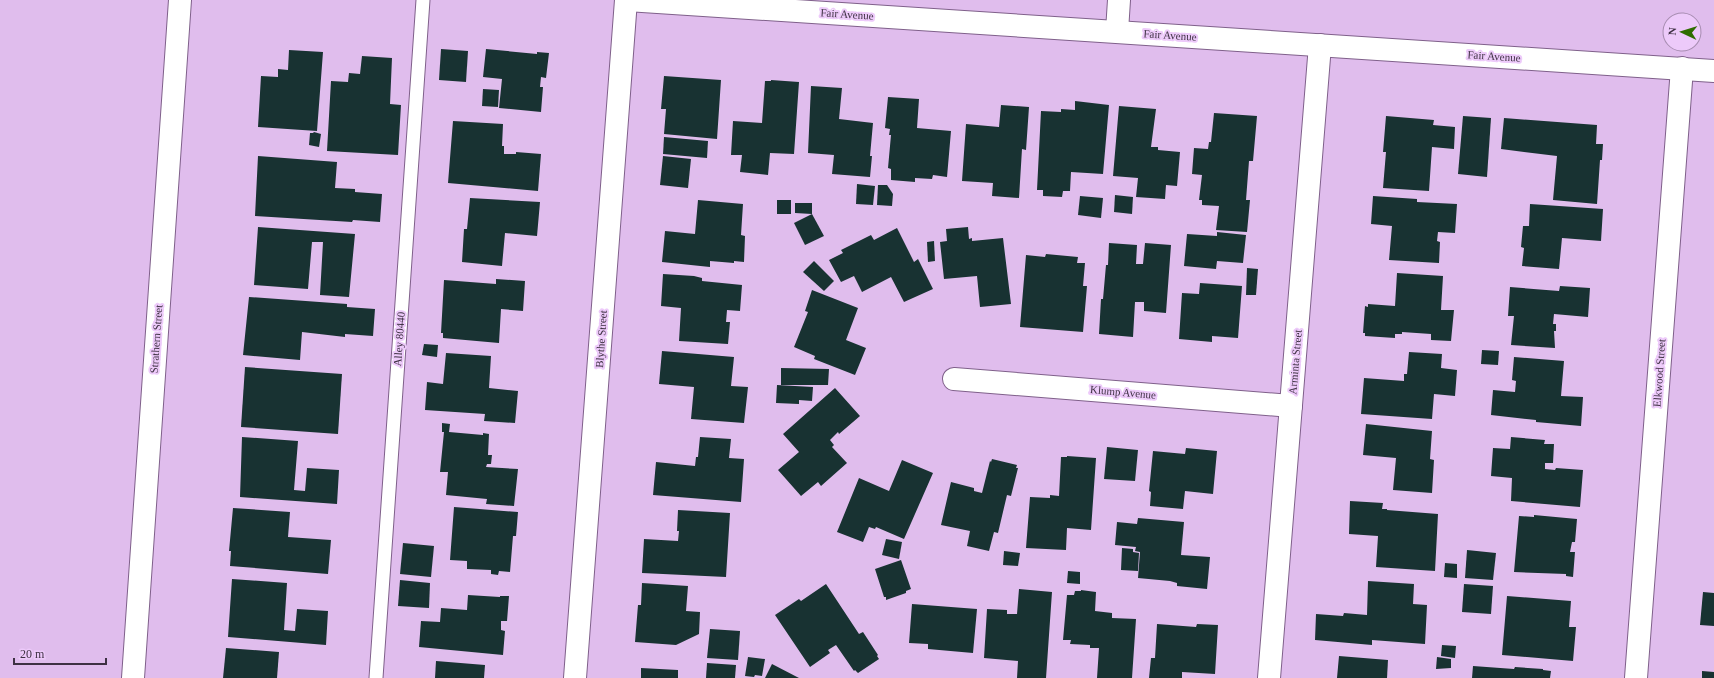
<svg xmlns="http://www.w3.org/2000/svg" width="1714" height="678" font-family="Georgia,serif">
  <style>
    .building { fill: #183232 }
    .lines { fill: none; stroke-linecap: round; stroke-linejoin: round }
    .lane-casing { stroke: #7f608a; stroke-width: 15 }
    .street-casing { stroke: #7f608a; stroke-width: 24 }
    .secondary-casing { stroke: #7f608a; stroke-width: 24 }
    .lane { stroke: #fff; stroke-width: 13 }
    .street { stroke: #fff; stroke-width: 22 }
    .secondary { stroke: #fff; stroke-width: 22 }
    .labels { text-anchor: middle; stroke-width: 4; stroke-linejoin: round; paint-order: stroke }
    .street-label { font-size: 11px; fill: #3e3143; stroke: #edcafa }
  </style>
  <rect width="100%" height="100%" fill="#e0bded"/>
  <g class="building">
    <path d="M441,49L468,51L466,82L439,80Z"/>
    <path d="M486,49L537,54V52L549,53L546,78L541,77L540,87H543L541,112L499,108L502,79L483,77Z"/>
    <path d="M289,50L323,52L317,131L258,127L261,76L278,77V69L288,70Z"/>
    <path d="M362,56L392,58L390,104L401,105L398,155L327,151L331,81L348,82L349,73L360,74Z"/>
    <path d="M664,76L721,80L717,139L664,134L666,109H661Z"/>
    <path d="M771,80L799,82L794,154L770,153L768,175L740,172L742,155H731L733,121L762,123L765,81H771Z"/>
    <path d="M811,86L842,88L839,119L873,123L870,156H872L870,177L832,174L834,155L808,153Z"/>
    <path d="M483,89L499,90L498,107L482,106Z"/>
    <path d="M888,97L919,99L917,128L951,131L947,177L933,175L932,179L915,178V182L891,180V169L888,168L891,135H889L890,129L885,128Z"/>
    <path d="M1075,101L1109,105L1103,174L1071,172L1070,191H1063L1062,197L1043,196V190H1037L1041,111L1061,112V109L1075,110Z"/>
    <path d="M1001,105L1029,107L1026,150L1022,149L1019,198L992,196L993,183L962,181L966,124L999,127Z"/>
    <path d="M1119,106L1156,109L1151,147H1158V150L1180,152L1177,186L1166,185L1165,199L1136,197L1138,178L1113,176Z"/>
    <path d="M1214,113L1257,116L1253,161H1249L1246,200H1250L1247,232L1216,230L1219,206L1202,205V200H1199L1202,175L1192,174L1194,148L1208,149L1209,142H1211Z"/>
    <path d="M1386,116L1434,120L1433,125L1455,127L1454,149L1432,147L1429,191L1383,188L1386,152H1383Z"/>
    <path d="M1463,116L1491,118L1487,177L1458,174Z"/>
    <path d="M1504,118L1597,125L1596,144H1603L1602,160H1600L1597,204L1553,200L1557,156L1501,149Z"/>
    <path d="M453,121L503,124L502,146H504V154H516V152L541,154L538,191L448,183Z"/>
    <path d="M314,132L321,134L319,147L309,145L310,133H313Z"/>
    <path d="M664,137L708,141L707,158L663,154Z"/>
    <path d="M258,156L337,162L335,188L355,189V192L382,194L380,222L353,220L352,222L255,216Z"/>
    <path d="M663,156L691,159L688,188L660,185Z"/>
    <path d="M857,184L875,186L873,205L856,204Z"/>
    <path d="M878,185H887L893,194L892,206L877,205Z"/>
    <path d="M1115,195L1133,197L1132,214L1114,212Z"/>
    <path d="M1080,196L1103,198L1101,218L1078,215Z"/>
    <path d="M1373,196L1417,199V202L1457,204L1455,233L1438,232L1437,241L1440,242L1439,263L1389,260L1392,226L1371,224Z"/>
    <path d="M470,198L540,202L537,236L505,233L502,266L462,262L464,229H467Z"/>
    <path d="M698,200L743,204L741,235L745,236L744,262L734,261V263L710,261V267L662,262L665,231L695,234Z"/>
    <rect x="777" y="200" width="14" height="14"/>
    <path d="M795,203H812V214L795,213Z"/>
    <path d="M1530,204L1603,209L1601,241L1562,238L1559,269L1522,266L1524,248L1521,247L1523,226H1529Z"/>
    <path d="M812,214L824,236L805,245L794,223Z"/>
    <path d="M258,227L355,234L349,297L320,295L323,242H312L308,289L254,285Z"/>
    <path d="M968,227L969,239L972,238V241L1003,238L1011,304L980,307L977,276L944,279L940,242L947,241L946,229Z"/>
    <path d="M897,228L914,262L918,259L933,289L904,302L891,277L862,292L854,276L841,282L829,260L843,253L841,250L871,235L874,240Z"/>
    <path d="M1217,232L1246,235L1243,263L1217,261L1216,269L1184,266L1187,234L1217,236Z"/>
    <path d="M934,241L935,261L928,262L927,242Z"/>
    <path d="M1109,243L1137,245L1136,264H1143L1145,243L1171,245L1166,313L1144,311V302H1135L1133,337L1099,334L1101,299H1103L1106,265H1108Z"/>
    <path d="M1046,254L1078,257L1077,263H1085L1083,286H1087L1083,332L1020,327L1026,255L1045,257Z"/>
    <path d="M814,261L834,281L824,291L803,272Z"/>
    <path d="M1247,268L1258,269L1256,295H1246Z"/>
    <path d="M1397,273L1443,276L1441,310H1454L1451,341L1431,340V334L1402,332V334H1395V338L1365,336V333H1363L1365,306L1368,307V304L1395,306Z"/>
    <path d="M663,274L694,276L702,278V281L742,285L740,311L727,310L726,322H730L728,344L679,341L681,308L661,306Z"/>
    <path d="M496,279L525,281L523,311L501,309L499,343L443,338V333H441L444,280L496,284Z"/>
    <path d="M1200,283L1242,286L1238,338L1212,336V342L1179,339L1182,293L1199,294Z"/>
    <path d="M1560,286L1590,288L1588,317L1554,314L1553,324H1556V331H1554L1555,348L1511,345L1514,316H1508L1510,287L1559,291Z"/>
    <path d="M812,290L858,308L846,340L866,348L855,375L814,359L815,356L794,347L808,312L805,311Z"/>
    <path d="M249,297L347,304V307L375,309L373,336L345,334V337L302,332L300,360L243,355Z"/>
    <path d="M424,344L438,345L437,357L422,355Z"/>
    <path d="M1482,350L1499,351L1498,365L1481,364Z"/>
    <path d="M662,351L734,357L731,386L748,387L744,423L691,419L694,387L659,384Z"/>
    <path d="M1409,352L1442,354L1441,368L1457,370L1455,396L1434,394L1432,419L1361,414L1364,378L1404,381V374H1407Z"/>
    <path d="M446,353L491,356L489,388L518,391L515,423L484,421L485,414L425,410L427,382L443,384Z"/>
    <path d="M1514,357L1564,361L1561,396L1583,397L1581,426L1536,422V420L1491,415L1493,390L1515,392L1516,381L1512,380Z"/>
    <path d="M245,367L342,374L338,434L241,427Z"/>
    <path d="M781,368L829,369L828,385H781Z"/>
    <path d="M777,385L813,387L812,401L799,400V404L776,403Z"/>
    <path d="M835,388L860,416L839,434L838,432L830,440L834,445L832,447L847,463L821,486L818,482L801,496L778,470L799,452L783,434Z"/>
    <path d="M442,423L450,424L449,432L483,435V433L489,434L488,455H492L491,464H487L486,467L518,469L514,506L486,504L487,499L446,495L448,472H440L444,432H442Z"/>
    <path d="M1366,424L1432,431L1430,459L1434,460L1432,493L1393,490L1396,458L1363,455Z"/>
    <path d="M242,437L298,441L294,490L305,491L307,468L339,470L337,504L240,497Z"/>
    <path d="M700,437L731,439L729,458L744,459L741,502L653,495L656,462L695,466L696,457H698Z"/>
    <path d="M1511,437L1545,440L1544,444H1554L1553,463H1545V469L1555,470L1556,468L1583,470L1580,507L1511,501L1512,478L1491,476L1493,448L1510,449Z"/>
    <path d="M1107,447L1138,450L1135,481L1104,479Z"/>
    <path d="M1186,448L1217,451L1213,494L1185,491L1183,509L1150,506L1151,492L1149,491L1153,451L1185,454Z"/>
    <path d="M1067,456L1096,458L1091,530L1067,528L1066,550L1026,548L1030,497L1050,498V495L1059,496L1061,457H1067Z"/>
    <path d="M992,459L1017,465L1016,468H1018L1011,496L1007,495L998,533L994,532L989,551L967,546L970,531L941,525L951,482L974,488V491L982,493L990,461L991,462Z"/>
    <path d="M902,460L933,473L904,539L876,527L875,529L869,527L863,542L837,532L859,478L889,491Z"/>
    <path d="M1350,501L1383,503L1382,509H1387V510L1438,514L1435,571L1376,567L1378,536L1349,534Z"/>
    <path d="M454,507L518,512L516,536H513L510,572L499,571L498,575L491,574V570L467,569V561L450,560Z"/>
    <path d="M233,508L290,512L288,537L331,540L328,574L230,566L231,551H229Z"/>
    <path d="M678,510L730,513L726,577L642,573L644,539L678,541L679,531H677Z"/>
    <path d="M1534,515L1577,519L1575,542H1572L1570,552H1575L1573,577L1566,576V574L1514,572L1519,516L1534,517Z"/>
    <path d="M1138,518L1184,522L1181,555L1210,557L1207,589L1177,586V583L1170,581L1138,578L1140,552L1135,551L1136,547L1115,545L1117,522L1137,524Z"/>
    <path d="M886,539L902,542L899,559L882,555Z"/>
    <path d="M403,543L434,546L431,577L400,574Z"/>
    <path d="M1122,548L1133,549V552L1139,553L1138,571L1121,570Z"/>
    <path d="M1467,550L1496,553L1493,580L1465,578Z"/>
    <path d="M1004,551L1020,553L1018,566L1003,565Z"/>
    <path d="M901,560L911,589L906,591V593L886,600V597H884L875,569Z"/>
    <path d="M1445,563L1457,564V578L1444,577Z"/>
    <path d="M1068,571L1080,572V584L1067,583Z"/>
    <path d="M232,579L287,583L284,630L295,631L297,609L328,611L326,645L228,637Z"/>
    <path d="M400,580L430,583L429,608L398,606Z"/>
    <path d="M1368,581L1414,584L1413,604L1427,605L1425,644L1372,640V645L1315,640L1316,614L1343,616L1344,613L1367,615Z"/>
    <path d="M642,583L688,586L686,611L700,612L699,634L676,645L635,642L638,605H641Z"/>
    <path d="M826,584L859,634L863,632L878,655L877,656L879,659L858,673L855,670L854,671L836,645L828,650L830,653L810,667L775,615L799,599L801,601Z"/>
    <path d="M1464,584L1493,586L1491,614L1462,612Z"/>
    <path d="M1019,589L1052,592L1046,678H1017L1018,661L984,658L987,609L1007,610V614H1017Z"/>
    <path d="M1081,590L1096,592L1095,611L1112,613V618L1136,619L1132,678H1097L1099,648H1090V645L1070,644L1071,640H1063L1067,595H1074L1075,591H1081Z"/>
    <path d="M1703,592L1714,593V626L1700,625Z"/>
    <path d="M468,595L500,597V596H509L507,621H501V630L505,631L503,655L419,647L421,621L440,622L441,608L467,610Z"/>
    <path d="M1507,596L1571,601L1569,627H1576L1573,661L1502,655Z"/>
    <path d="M912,604L977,609L973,653L928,649V644L909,643Z"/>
    <path d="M1157,624L1196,627L1197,624L1218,625L1215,674L1182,672V678H1149L1151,658H1155Z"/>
    <path d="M710,629L740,631L738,660L707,658Z"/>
    <path d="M1442,645L1456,646L1455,658L1441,656Z"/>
    <path d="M226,648L279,652L277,678H223Z"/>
    <path d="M1339,656L1388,660L1387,678H1337Z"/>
    <path d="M748,657L765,659L762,676L755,675L754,677L745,676Z"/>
    <path d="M1437,657L1451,659V668L1436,669Z"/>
    <path d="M436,661L485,665L484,678H435Z"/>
    <path d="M707,663L736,665L735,678H706Z"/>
    <path d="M772,664L799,678H765Z"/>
    <path d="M1473,666L1514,669L1515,667L1543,669V670L1551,671L1550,678H1472Z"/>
    <path d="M641,668L678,670V678H641Z"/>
    <path d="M1702,671L1714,672V678H1702Z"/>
  </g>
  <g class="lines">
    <defs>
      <path id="lane" d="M376,678L423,0"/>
      <g id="street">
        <path d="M627,0L1714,71"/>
        <path d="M1117,31L1119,0"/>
        <path d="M954,379L1291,406"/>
        <path d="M575,678L626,0"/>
        <path d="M1269,678L1320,45"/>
        <path d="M1636,678L1682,68"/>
      </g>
      <path id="secondary" d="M133,678L180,0"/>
    </defs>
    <use href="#lane" class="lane-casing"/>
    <use href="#street" class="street-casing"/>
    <use href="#secondary" class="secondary-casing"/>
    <use href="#lane" class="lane"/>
    <use href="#street" class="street"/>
    <use href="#secondary" class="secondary"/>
  </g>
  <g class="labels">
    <g class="street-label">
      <text transform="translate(847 14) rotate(4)" y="4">Fair Avenue</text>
      <text transform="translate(1170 35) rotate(4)" y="4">Fair Avenue</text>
      <text transform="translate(1494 56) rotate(4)" y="4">Fair Avenue</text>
      <text transform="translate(156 339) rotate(-86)" y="4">Strathern Street</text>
      <text transform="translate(399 339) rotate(-86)" y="4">Alley 80440</text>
      <text transform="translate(601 339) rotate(-86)" y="4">Blythe Street</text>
      <text transform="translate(1295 362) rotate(-85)" y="4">Arminta Street</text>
      <text transform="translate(1659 373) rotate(-86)" y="4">Elkwood Street</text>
      <text transform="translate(1123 392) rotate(5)" y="4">Klump Avenue</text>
    </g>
  </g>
  <g transform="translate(1682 32) rotate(274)"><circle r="19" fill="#edcafa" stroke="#a78db1"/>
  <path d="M0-3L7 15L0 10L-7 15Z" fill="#2f6d00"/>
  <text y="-6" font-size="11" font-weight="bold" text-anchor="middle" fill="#3e3143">N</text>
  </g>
  <path d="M14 658v6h92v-6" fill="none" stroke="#3e3143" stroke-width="2"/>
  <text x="20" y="658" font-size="12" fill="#3e3143" stroke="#edcafa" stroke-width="3" paint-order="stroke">20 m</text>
</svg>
